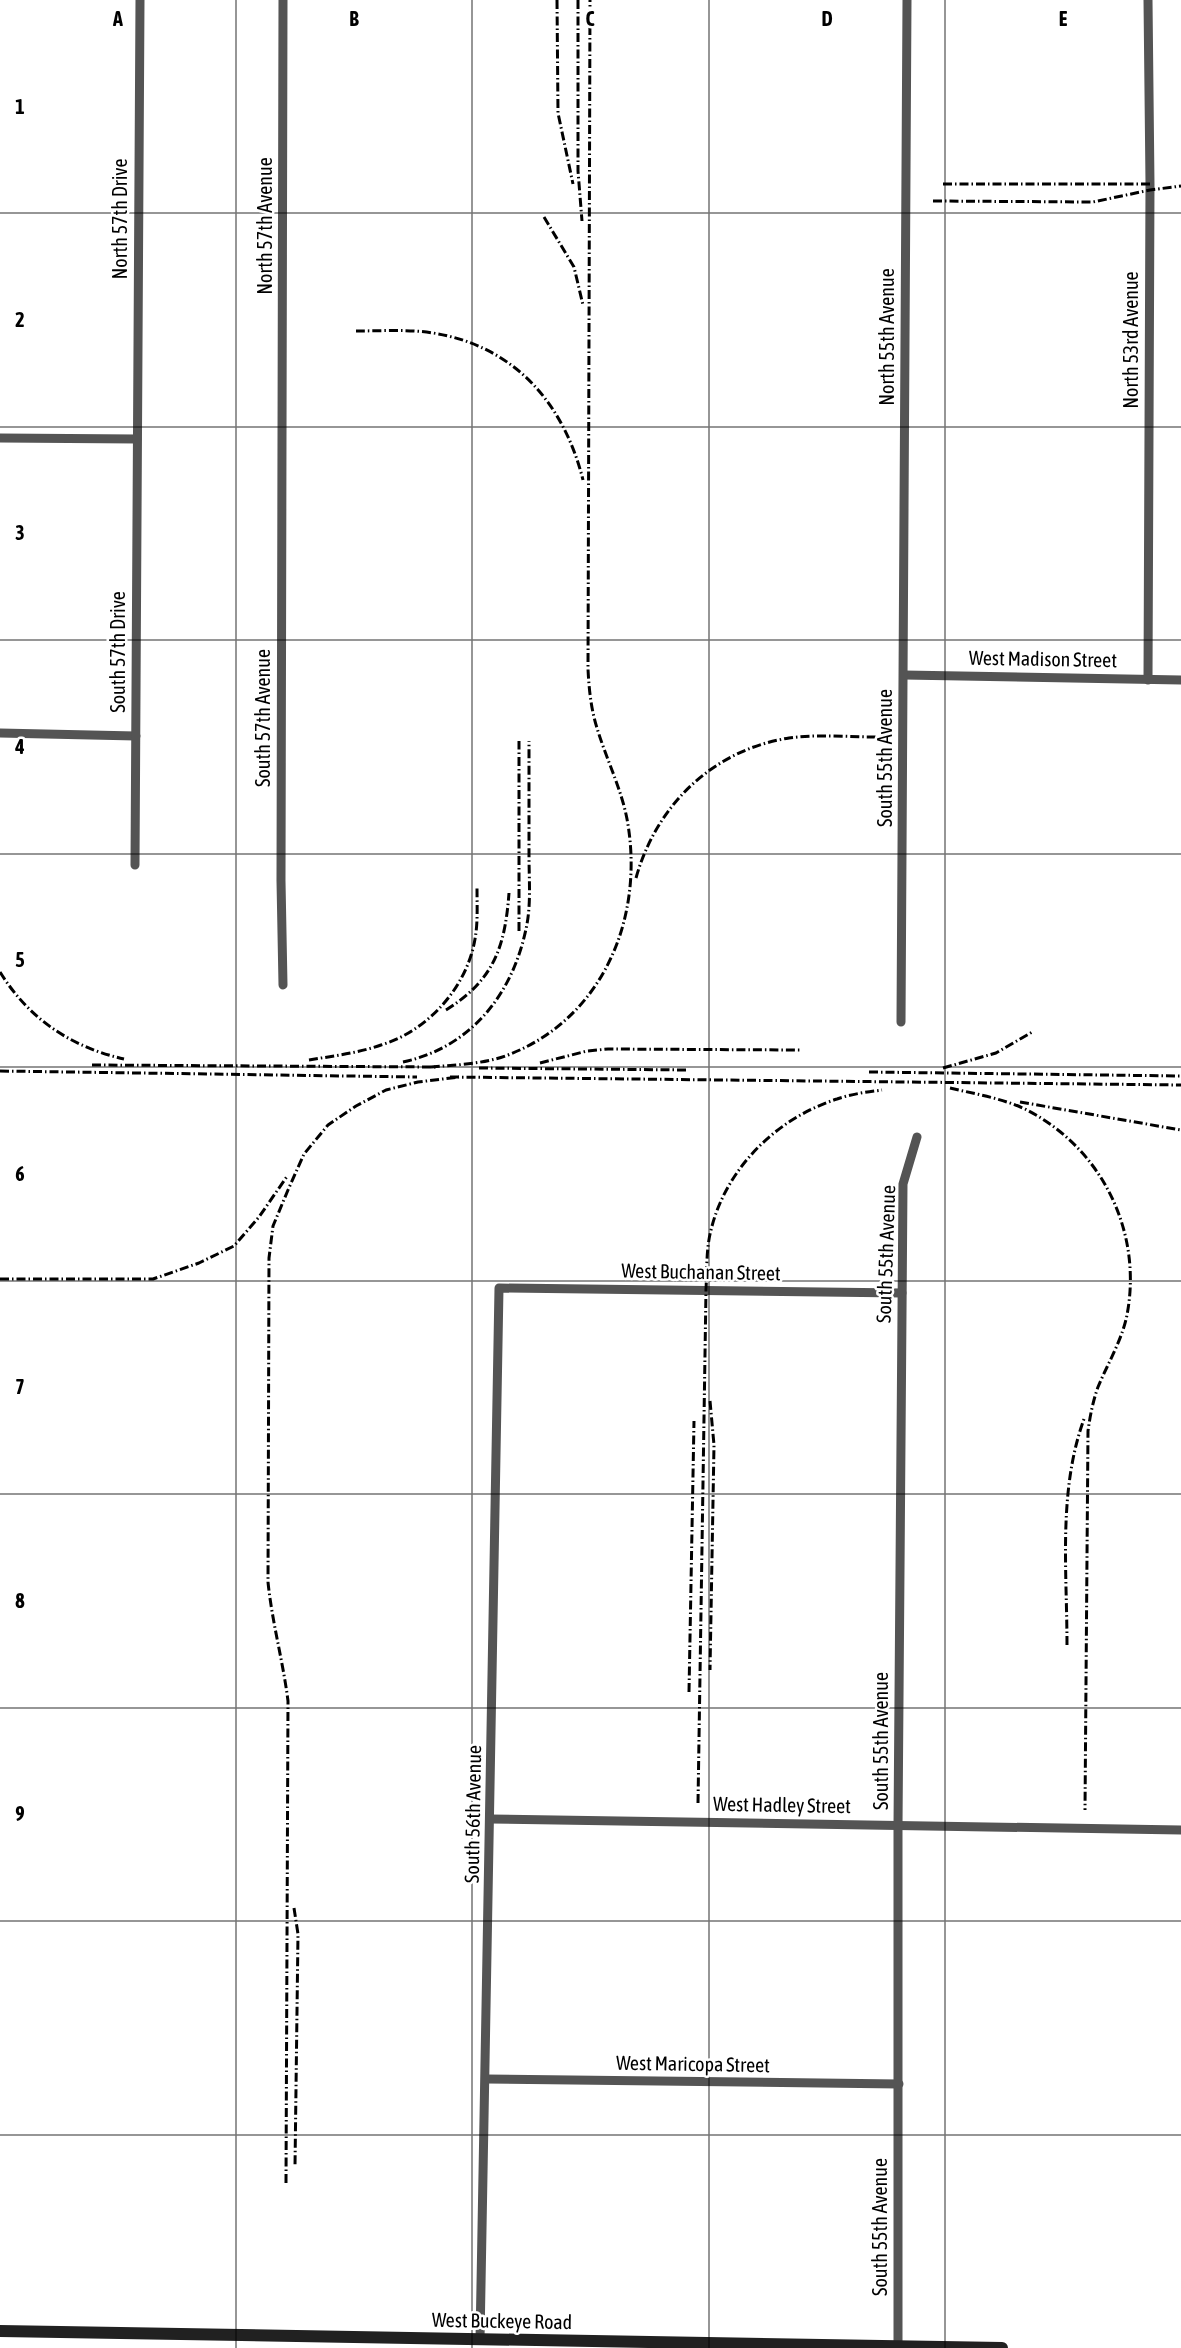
<svg xmlns="http://www.w3.org/2000/svg" width="1181" height="2348" font-family="'Asap Condensed',sans-serif">
  <style>
    .lines { fill: none; stroke-linecap: round; stroke-linejoin: round }
    .street { stroke: #545454; stroke-width: 9 }
    .secondary { stroke: #212121; stroke-width: 12 }
    .rail { stroke: #000; stroke-width: 3; stroke-dasharray: 9 3 1.5 3; stroke-linecap: butt }
    .grid { fill: none; stroke: #000; stroke-width: 1.5; stroke-opacity: 0.55 }
    .labels { text-anchor: middle; stroke-width: 5; stroke-linejoin: round; paint-order: stroke }
    .street-label { font-size: 20px; fill: #000; stroke: #fff }
    .grid-label { font-size: 20px; text-anchor: middle; font-weight: bold; fill: #000; stroke: #fff; stroke-width: 5; stroke-linejoin: round; paint-order: stroke }
  </style>
  <rect width="100%" height="100%" fill="#fff"/>
  <g class="lines">
    <g class="street">
      <path d="M1148,0L1150,184L1148,680"/>
      <path d="M0,438L137,439"/>
      <path d="M904,675L1181,680"/>
      <path d="M0,733L136,736"/>
      <path d="M135,865L140,0"/>
      <path d="M283,985L281,881L283,0"/>
      <path d="M901,1022L907,0"/>
      <path d="M490,1819L1181,1830"/>
      <path d="M486,2079L899,2084"/>
      <path d="M480,2340L499,1288L902,1293"/>
      <path d="M898,2346V1826L903,1184L917,1137"/>
    </g>
    <path class="secondary" d="M0,2331L1002,2348"/>
    <g class="rail">
      <path d="M557,0L558,113L573,184"/>
      <path d="M578,0V171L582,221"/>
      <path d="M943,184H1151"/>
      <path d="M933,201L1093,202L1150,190L1181,186"/>
      <path d="M544,217L574,267L583,305"/>
      <path d="M356,331C381,331 408,329 433,333C515,346 564,404 583,480"/>
      <path d="M636,878C656,806 712,750 789,738C817,734 848,737 876,737"/>
      <path d="M519,931V741"/>
      <path d="M0,972C29,1019 71,1047 124,1059"/>
      <path d="M446,1010C494,980 505,947 509,893"/>
      <path d="M309,1060C333,1056 358,1053 381,1045C428,1031 467,987 475,939C478,923 477,905 477,888"/>
      <path d="M403,1062C472,1047 514,993 527,924C531,902 529,878 529,856C529,817 529,779 529,741"/>
      <path d="M540,1063L587,1051L608,1049L801,1050"/>
      <path d="M92,1065L437,1067"/>
      <path d="M431,1067C456,1065 484,1064 508,1055C604,1018 645,916 627,819C621,788 606,758 597,728C591,709 589,689 588,669L590,0"/>
      <path d="M479,1068L689,1070"/>
      <path d="M943,1068L996,1053L1034,1031"/>
      <path d="M0,1071L417,1077"/>
      <path d="M869,1072L1181,1076"/>
      <path d="M450,1077L1181,1085"/>
      <path d="M950,1088C975,1094 1001,1098 1025,1109C1101,1147 1143,1231 1127,1315C1122,1340 1108,1363 1098,1387C1093,1401 1090,1416 1088,1431L1085,1810"/>
      <path d="M1020,1102L1181,1130"/>
      <path d="M0,1279H153L199,1263L234,1246L259,1217L288,1175"/>
      <path d="M710,1401L714,1445L710,1670"/>
      <path d="M1067,1645C1067,1570 1058,1491 1084,1419"/>
      <path d="M689,1692L694,1421"/>
      <path d="M698,1803L706,1290C707,1270 706,1249 711,1230C726,1168 777,1118 837,1099C851,1094 867,1092 882,1090"/>
      <path d="M294,1908L298,1934L295,2166"/>
      <path d="M286,2183L288,1701C283,1661 272,1622 268,1582L269,1258L273,1226L288,1190L304,1154L328,1125L356,1106L386,1090L418,1082L459,1077"/>
    </g>
  </g>
  <path class="grid" d="M236,0V2348M472,0V2348M709,0V2348M945,0V2348M0,213H1181M0,427H1181M0,640H1181M0,854H1181M0,1067H1181M0,1281H1181M0,1494H1181M0,1708H1181M0,1921H1181M0,2135H1181"/>
  <g class="labels">
    <g class="street-label">
      <text transform="translate(120 219) rotate(-90)" y="7">North 57th Drive</text>
      <text transform="translate(265 226) rotate(-90)" y="7">North 57th Avenue</text>
      <text transform="translate(887 337) rotate(-90)" y="7">North 55th Avenue</text>
      <text transform="translate(1131 340) rotate(-90)" y="7">North 53rd Avenue</text>
      <text transform="translate(118 652) rotate(-90)" y="7">South 57th Drive</text>
      <text transform="translate(1043 659) rotate(1)" y="7">West Madison Street</text>
      <text transform="translate(263 718) rotate(-90)" y="7">South 57th Avenue</text>
      <text transform="translate(885 758) rotate(-90)" y="7">South 55th Avenue</text>
      <text transform="translate(886 1254) rotate(-88)" y="7">South 55th Avenue</text>
      <text transform="translate(701 1272) rotate(1)" y="7">West Buchanan Street</text>
      <text transform="translate(881 1741) rotate(-90)" y="7">South 55th Avenue</text>
      <text transform="translate(782 1805) rotate(1)" y="7">West Hadley Street</text>
      <text transform="translate(473 1814) rotate(-89)" y="7">South 56th Avenue</text>
      <text transform="translate(693 2064) rotate(1)" y="7">West Maricopa Street</text>
      <text transform="translate(880 2227) rotate(-90)" y="7">South 55th Avenue</text>
      <text transform="translate(502 2321) rotate(1)" y="7">West Buckeye Road</text>
    </g>
  </g>
  <g class="grid-label">
    <text x="118" y="26">A</text>
    <text x="354" y="26">B</text>
    <text x="590" y="26">C</text>
    <text x="827" y="26">D</text>
    <text x="1063" y="26">E</text>
    <text x="20" y="114">1</text>
    <text x="20" y="327">2</text>
    <text x="20" y="540">3</text>
    <text x="20" y="754">4</text>
    <text x="20" y="967">5</text>
    <text x="20" y="1181">6</text>
    <text x="20" y="1394">7</text>
    <text x="20" y="1608">8</text>
    <text x="20" y="1821">9</text>
  </g>
</svg>
